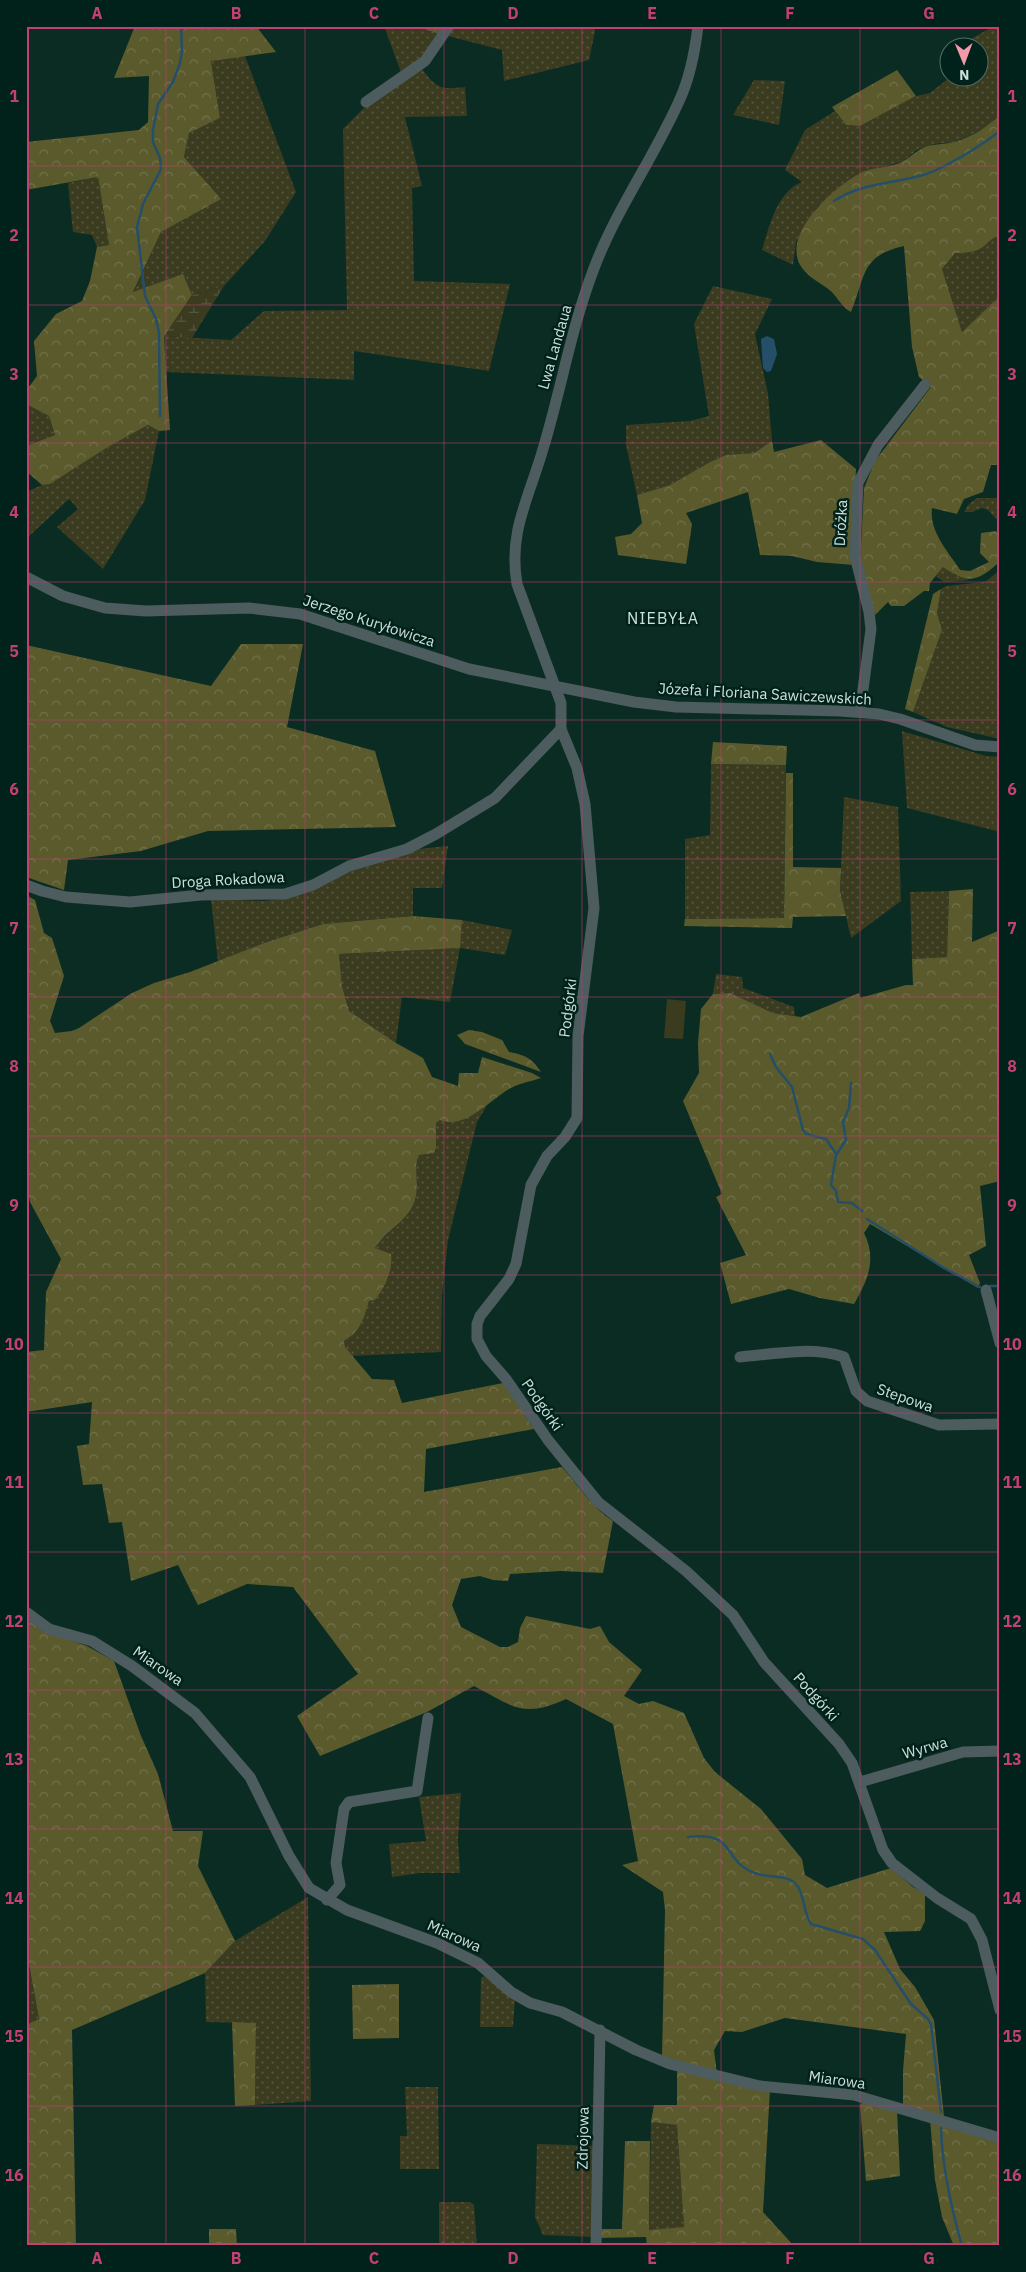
<svg xmlns="http://www.w3.org/2000/svg" width="1026" height="2272" font-family="'IBM Plex Sans',sans-serif">
  <style>
    .grass { fill: url(#grass-dots) }
    .forest { fill: url(#forest-crowns) }
    .wetland { fill: url(#wetland-marsh) }
    .park { fill: #3b3b20 }
    .water { fill: #254f69 }
    .lines { fill: none; stroke-linecap: round; stroke-linejoin: round }
    .stream { stroke: #254f69; stroke-width: 2.5 }
    .minor { stroke: #4d5c5e; stroke-width: 11 }
    .grid { fill: none; stroke: #c44074; stroke-width: 1; stroke-opacity: 0.55 }
    .labels { text-anchor: middle; stroke-width: 5; stroke-linejoin: round; paint-order: stroke }
    .street-label { font-size: 15px; fill: #cee0da; stroke: #01221a }
    .neighbourhood-label { font-size: 16px; letter-spacing: 1px; fill: #cee0da; stroke: #01221a }
    .neatline { fill: none; stroke: #c44074; stroke-width: 2 }
    .grid-label { font-size: 16px; text-anchor: middle; font-weight: bold; fill: #c44074 }
  </style>
  <defs>
    <pattern id="grass-dots" width="8" height="8" patternUnits="userSpaceOnUse" patternTransform="scale(1.25)"><rect width="8" height="8" fill="#3b3b20"/><path d="M2 2h.1M6 6h.1" fill="none" stroke="#565740" stroke-width="1.8" stroke-linecap="round"/></pattern>
    <pattern id="forest-crowns" width="20" height="18" patternUnits="userSpaceOnUse" patternTransform="scale(1.25)"><rect width="20" height="18" fill="#5b5a2d"/><path d="M2 6a3 3 0 1 1 6 0M12 15a3 3 0 1 1 6 0" fill="none" stroke="#71714b"/></pattern>
    <pattern id="wetland-marsh" width="20" height="14" patternUnits="userSpaceOnUse" patternTransform="scale(1.25)"><rect width="20" height="14" fill="#3b3b20"/><path d="M1 5h8M5 5V1M11 12h8M15 12V8" fill="none" stroke="#565740"/></pattern>
  </defs>
  <rect width="100%" height="100%" fill="#0b2c23"/>
  <g class="grass">
    <path d="M384,26H416L441,35L423,59L402,75Z"/>
    <path d="M454,26H596L589,60L504,81L502,50L448,36Z"/>
    <path d="M994,26H1000V115L988,126L971,135L954,142L935,144L917,150L902,162L865,171L848,182L817,207L796,242L793,265L762,250C769,227 777,191 802,182L785,170L805,130L835,111L846,125L860,126L916,96L930,93L949,78H978V48L974,47L969,40Z"/>
    <path d="M245,56L296,192L265,241L224,286L192,295L183,274L133,293L161,232L220,199L184,157L189,133L220,118L211,60Z"/>
    <path d="M421,68C437,88 439,90 465,87L467,116L405,117L422,186L412,188L414,281L510,284L489,371L354,351V380L166,372L164,336L231,340L264,311L347,310L343,129L367,105Z"/>
    <path d="M754,80L785,81L779,125L733,115Z"/>
    <path d="M98,177L109,245L97,247L92,235L73,232L68,183Z"/>
    <path d="M1000,236V296L962,332L942,269L955,252C963,253 975,253 983,247C989,242 991,238 1000,236Z"/>
    <path d="M713,286L772,299L755,334L768,394L772,441L754,453L726,455L710,462L670,485L637,495L626,445V425L690,421L709,416L694,324Z"/>
    <path d="M26,404L49,416L55,435L26,446Z"/>
    <path d="M148,425L159,431L145,500L103,569L57,527L78,509L69,499L26,539V492L42,485L50,484L108,447Z"/>
    <path d="M977,498H1000V517L996,519L988,510L982,508L972,512H964L969,504Z"/>
    <path d="M943,566L955,575L970,580L944,582L936,576Z"/>
    <path d="M1000,570V739L947,727L913,712L942,630L937,613L941,589L946,586L985,582Z"/>
    <path d="M902,731L986,756L1000,757V832L907,808Z"/>
    <path d="M711,764L786,765L784,918L685,919V839L710,835Z"/>
    <path d="M844,797L898,807L901,901L851,938L840,891Z"/>
    <path d="M448,846L442,888H413V916L323,924L267,942L218,962L211,899L265,901L299,895L349,871L418,849Z"/>
    <path d="M949,891L947,957L912,959L910,892Z"/>
    <path d="M462,920L512,930L505,955L460,948L450,1002L402,997L396,1043L349,1011L342,986L339,954L459,948Z"/>
    <path d="M716,974L742,977L743,988L794,1007L795,1016L773,1013L730,993L713,994Z"/>
    <path d="M489,1102L477,1122L448,1240L442,1295L441,1352L351,1356L345,1347L344,1341C360,1331 364,1317 369,1301L375,1300L389,1277L391,1255L375,1248C386,1231 409,1221 415,1200C419,1187 415,1173 417,1160L419,1155L436,1148V1123L440,1120L474,1114Z"/>
    <path d="M461,1793L458,1839L460,1873H420L392,1877L389,1844L426,1841L419,1797Z"/>
    <path d="M308,1897L311,2101L255,2105L256,2023L206,2022L205,1973L235,1941Z"/>
    <path d="M26,1948L39,2020L26,2025Z"/>
    <path d="M484,1976L515,1999L513,2027H480L481,1978Z"/>
    <path d="M405,2087H438L439,2169H400V2136H407Z"/>
    <path d="M651,2122L677,2125L684,2227L649,2231Z"/>
    <path d="M537,2144L596,2146L594,2237L543,2235L535,2217Z"/>
    <path d="M439,2202H470L474,2205L477,2246H439Z"/>
  </g>
  <g class="forest">
    <path d="M135,26H256L276,52L211,61L220,118L189,133L184,157L221,199L161,232L133,292L183,274L192,295L164,337L170,430L159,431L148,425L108,447L50,484L42,485L26,471V446L55,435L49,416L26,404V391L37,376L34,341L56,314L82,301L90,281L97,247L109,245L98,177L26,190V142L139,130L148,122L149,76L114,78Z"/>
    <path d="M416,26H446L441,35Z"/>
    <path d="M897,70L916,96L860,126L846,125L832,107Z"/>
    <path d="M1000,115V236C991,238 989,242 983,247C975,253 963,253 955,253L942,269L962,332L1000,296V465H991L983,492L964,499L957,514L932,508C929,532 948,551 960,570L970,571L989,562L980,553L981,533L996,531L1000,539V565L997,564C976,583 966,583 943,567L930,583L929,591H924L904,606H891L888,602L875,615L860,565L864,488L875,461L931,387L919,377L912,347L904,246C860,256 866,276 851,312C840,306 837,295 827,288C817,281 805,275 799,263C784,230 839,182 865,171C877,167 891,167 902,162C912,156 917,150 928,146C937,144 946,144 954,142C972,137 987,127 1000,115Z"/>
    <path d="M821,440L856,469L852,555L854,565L817,562L792,556L760,555L748,492L686,513L692,524L686,564L618,555L615,537L631,534L642,523L637,495L670,485L710,462L726,455L754,453L772,441L774,452Z"/>
    <path d="M941,589L937,613L942,630L913,712L905,709L933,594Z"/>
    <path d="M241,644H303L287,727L375,751L396,827L208,831L141,851L68,860L64,890L26,877V645L211,686Z"/>
    <path d="M713,742L787,746L786,765L711,764Z"/>
    <path d="M786,773H793V867L841,868L840,891L846,916L793,917L792,928L684,926L685,919L784,918Z"/>
    <path d="M973,889L972,942L998,931L1000,933V1181L980,1186L986,1246L969,1255L980,1283L978,1288L870,1224L864,1233C877,1259 868,1280 854,1304L820,1298L789,1289L731,1304L720,1263L746,1255L716,1197L722,1194L683,1101L699,1073L698,1043L701,1009L713,994L730,993L773,1013L801,1017L859,993L860,998L906,985H913L912,959L947,957L949,891Z"/>
    <path d="M26,895L35,900L44,933L52,938L64,976L50,1021L55,1033L72,1031L79,1028L132,993L154,983L190,972L267,942L323,924L413,916L462,920L460,948L339,954L342,986L349,1011L396,1043L423,1058L432,1077L458,1086L459,1073H478L482,1057L532,1073L541,1078C532,1081 520,1083 511,1088C489,1100 466,1130 440,1120L436,1123V1148L434,1153L419,1155L417,1160C415,1173 419,1187 415,1200C409,1221 386,1230 375,1248L391,1254C393,1272 385,1287 375,1300L369,1301C364,1318 361,1331 344,1341L345,1347L372,1379L394,1380L402,1403L503,1383L534,1429L426,1449L424,1492L562,1467C579,1486 592,1508 613,1521L603,1573L561,1571L510,1574L508,1581L493,1580L480,1576L461,1579L452,1605L461,1627L500,1647H508L518,1642L520,1628L526,1616L590,1629L600,1626L609,1642L642,1670L624,1696L639,1704L653,1701L684,1713L704,1758L715,1772L761,1809L802,1859L805,1875L827,1888L891,1868L913,1887L925,1894V1921L920,1931L884,1932L900,1969L915,1987L934,2020L944,2117L903,2106V2071L906,2034L785,2018L742,2032L725,2031L714,2050L717,2074L662,2057L665,1910L663,1892L622,1865L638,1861L613,1724L566,1699C522,1719 513,1706 474,1686L427,1712L320,1756L297,1716L358,1674L293,1587L247,1584L198,1605L178,1565L131,1581L122,1522L109,1523L102,1484L83,1485L77,1446L89,1444L92,1402L26,1412V1352L44,1350L46,1292L61,1259L30,1202L26,1180Z"/>
    <path d="M469,1030L482,1032L502,1040L509,1052C525,1055 532,1058 541,1072L465,1044L457,1035Z"/>
    <path d="M26,1615L44,1631L87,1646L114,1661L141,1736L158,1774L173,1831H203L198,1866L235,1941L205,1973L72,2030L76,2246H26V2025L39,2019L26,1948Z"/>
    <path d="M399,1984V2038L353,2039L352,1985Z"/>
    <path d="M232,2022L256,2023L255,2105L235,2106Z"/>
    <path d="M677,2068L770,2089L763,2212L794,2246H647L646,2237L598,2238V2229H622L625,2141H650L649,2230L684,2227L677,2125L651,2122L654,2105H677Z"/>
    <path d="M863,2102L897,2109L900,2176L866,2181L860,2105Z"/>
    <path d="M930,2119L1000,2142V2246H954L942,2217L935,2180Z"/>
    <path d="M209,2229H236L237,2246H209Z"/>
  </g>
  <path class="wetland" d="M224,286L192,338L164,336L192,295Z"/>
  <path class="park" d="M667,999L686,1001L683,1039L664,1038Z"/>
  <path class="water" d="M767,336L774,339L777,354L771,371L767,372L763,368L761,339Z"/>
  <g class="lines">
    <g class="stream">
      <path d="M834,201C861,183 892,184 923,175C944,169 982,145 1000,131"/>
      <path d="M160,416L159,333L156,319L145,296L137,227L143,204L161,169L160,158L153,142V130L158,104L173,82L180,63L182,51L181,26"/>
      <path d="M770,1054L776,1067L792,1087L803,1130L806,1134L826,1139L836,1154"/>
      <path d="M851,1083L849,1108L843,1122L846,1140L836,1155L831,1185L836,1191L838,1202L852,1203L862,1211"/>
      <path d="M867,1219L944,1268L980,1287"/>
      <path d="M990,1286H1000"/>
      <path d="M688,1837C738,1831 721,1861 755,1873C766,1878 787,1874 796,1884C805,1894 803,1913 811,1924L863,1939L875,1950L911,2004L928,2019L931,2024L941,2112"/>
      <path d="M941,2128C942,2168 951,2207 962,2246"/>
    </g>
    <g class="minor">
      <path d="M698,26C695,51 690,77 680,99C654,158 615,211 593,271C571,329 561,390 543,449C529,498 508,532 517,584L561,703V729L577,768L585,804L594,908L578,1036L577,1118L565,1137L547,1156L531,1185L516,1264L509,1279L480,1316L477,1324V1339L486,1356L506,1379L548,1440L598,1502L686,1571L733,1615L764,1662L839,1744L852,1763L883,1850L892,1863L937,1898L971,1919L982,1940L1000,2010"/>
      <path d="M366,102L425,61L449,26"/>
      <path d="M26,577L63,596L105,608L146,611L249,608L300,614L469,669L634,702L676,707L840,711L879,714L900,719L975,745L1000,747"/>
      <path d="M860,712L871,629L869,612L855,556L858,483L878,445L925,385"/>
      <path d="M26,885L42,891L66,897L130,902L201,895L285,894L313,885L349,866L407,849L436,834L495,798L561,729"/>
      <path d="M986,1290L1000,1343"/>
      <path d="M740,1357C774,1354 811,1346 844,1357L856,1391L867,1401L939,1425L1000,1424"/>
      <path d="M26,1612L49,1629L92,1641L132,1666L195,1713L250,1777L289,1856L309,1888L347,1910L437,1943L478,1963L511,1992L530,2003L562,2012L636,2050L670,2064L760,2086L854,2095L1000,2138"/>
      <path d="M860,1782L963,1752L1000,1751"/>
      <path d="M327,1900L340,1885L336,1863L344,1809L349,1802L417,1791L428,1718"/>
      <path d="M596,2246L600,2030"/>
    </g>
  </g>
  <path class="grid" d="M166,26V2246M305,26V2246M444,26V2246M582,26V2246M721,26V2246M860,26V2246M26,166H1000M26,305H1000M26,443H1000M26,582H1000M26,720H1000M26,859H1000M26,997H1000M26,1136H1000M26,1275H1000M26,1413H1000M26,1552H1000M26,1690H1000M26,1829H1000M26,1967H1000M26,2106H1000"/>
  <g class="labels">
    <g class="street-label">
      <text transform="translate(555 347) rotate(-74)" y="5">Lwa Landaua</text>
      <text transform="translate(841 523) rotate(-87)" y="5">Dróżka</text>
      <text transform="translate(369 621) rotate(18)" y="5">Jerzego Kuryłowicza</text>
      <text transform="translate(765 694) rotate(3)" y="5">Józefa i Floriana Sawiczewskich</text>
      <text transform="translate(228 880) rotate(-3)" y="5">Droga Rokadowa</text>
      <text transform="translate(568 1008) rotate(-83)" y="5">Podgórki</text>
      <text transform="translate(905 1398) rotate(19)" y="5">Stepowa</text>
      <text transform="translate(542 1405) rotate(55)" y="5">Podgórki</text>
      <text transform="translate(158 1666) rotate(35)" y="5">Miarowa</text>
      <text transform="translate(816 1697) rotate(48)" y="5">Podgórki</text>
      <text transform="translate(925 1748) rotate(-16)" y="5">Wyrwa</text>
      <text transform="translate(454 1936) rotate(24)" y="5">Miarowa</text>
      <text transform="translate(837 2080) rotate(8)" y="5">Miarowa</text>
      <text transform="translate(583 2138) rotate(-89)" y="5">Zdrojowa</text>
    </g>
    <g class="neighbourhood-label">
      <text x="663" y="624">NIEBYŁA</text>
    </g>
  </g>
  <rect width="1026" height="2272" fill="none" stroke="#01221a" stroke-width="55"/>
  <g transform="translate(964 62) rotate(179)"><circle r="24" fill="#01221a" stroke="#536e67"/>
  <path d="M0-4L9 19L0 12L-9 19Z" fill="#f39aa9"/>
  <text y="-8" font-size="14" font-weight="bold" text-anchor="middle" fill="#cee0da">N</text>
  </g>
  <rect x="28" y="28" width="970" height="2216" class="neatline"/>
  <g class="grid-label">
    <text x="97" y="19">A</text>
    <text x="236" y="19">B</text>
    <text x="374" y="19">C</text>
    <text x="513" y="19">D</text>
    <text x="652" y="19">E</text>
    <text x="790" y="19">F</text>
    <text x="929" y="19">G</text>
    <text x="14" y="102">1</text>
    <text x="1012" y="102">1</text>
    <text x="14" y="241">2</text>
    <text x="1012" y="241">2</text>
    <text x="14" y="380">3</text>
    <text x="1012" y="380">3</text>
    <text x="14" y="518">4</text>
    <text x="1012" y="518">4</text>
    <text x="14" y="657">5</text>
    <text x="1012" y="657">5</text>
    <text x="14" y="795">6</text>
    <text x="1012" y="795">6</text>
    <text x="14" y="934">7</text>
    <text x="1012" y="934">7</text>
    <text x="14" y="1072">8</text>
    <text x="1012" y="1072">8</text>
    <text x="14" y="1211">9</text>
    <text x="1012" y="1211">9</text>
    <text x="14" y="1350">10</text>
    <text x="1012" y="1350">10</text>
    <text x="14" y="1488">11</text>
    <text x="1012" y="1488">11</text>
    <text x="14" y="1627">12</text>
    <text x="1012" y="1627">12</text>
    <text x="14" y="1765">13</text>
    <text x="1012" y="1765">13</text>
    <text x="14" y="1904">14</text>
    <text x="1012" y="1904">14</text>
    <text x="14" y="2042">15</text>
    <text x="1012" y="2042">15</text>
    <text x="14" y="2181">16</text>
    <text x="1012" y="2181">16</text>
    <text x="97" y="2264">A</text>
    <text x="236" y="2264">B</text>
    <text x="374" y="2264">C</text>
    <text x="513" y="2264">D</text>
    <text x="652" y="2264">E</text>
    <text x="790" y="2264">F</text>
    <text x="929" y="2264">G</text>
  </g>
</svg>
